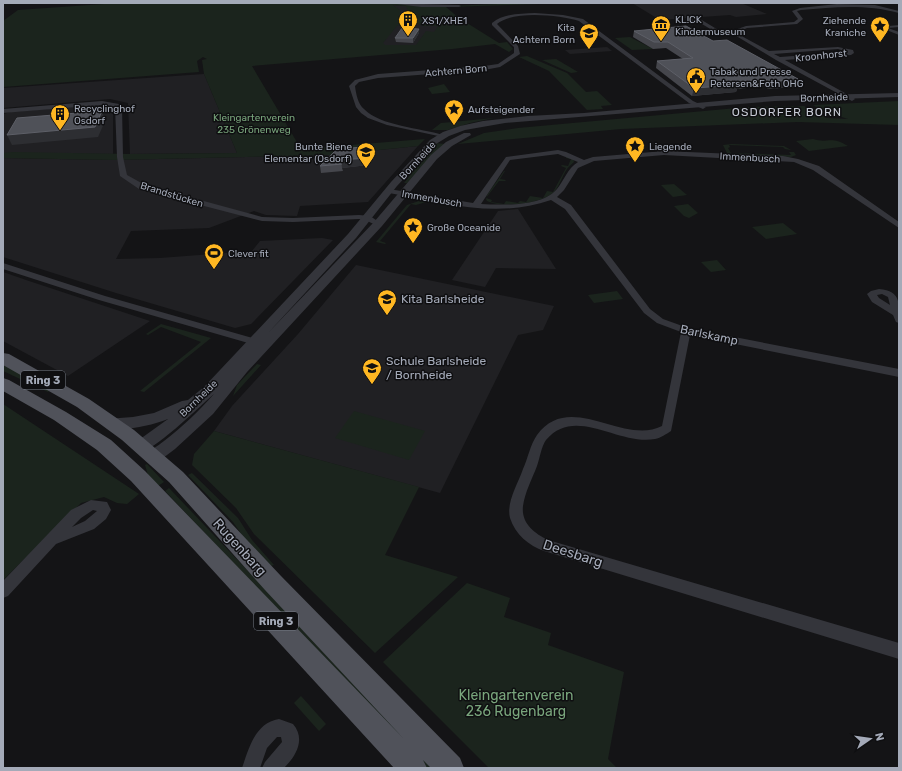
<svg xmlns="http://www.w3.org/2000/svg" width="902" height="771" font-family="Rubik,sans-serif">
  <style>
    .built { fill: #202023 }
    .green { fill: #1b241d; fill-rule: evenodd }
    .lines { fill: none; stroke-linecap: round; stroke-linejoin: round }
    .minor { fill: #34353b; fill-rule: evenodd }
    .tertiary { fill: #34353b; fill-rule: evenodd }
    .primary { fill: #50525a; fill-rule: evenodd }
    .wall { fill: #45464c }
    .shaded-wall { fill: #2d2e32 }
    .building { fill: #4f5158; stroke: #5d5f67 }
    .labels { text-anchor: middle; stroke-width: 3; stroke-linejoin: round; paint-order: stroke }
    .far-poi-label { font-size: 10px; fill: #a4aab8; stroke: #0f0f11; text-anchor: start }
    .far-street-label { font-size: 10px; fill: #a4aab8; stroke: #0f0f11 }
    .far-park-label { font-size: 10px; fill: #79a57c; stroke: #0f0f11 }
    .shield { fill: #0f0f11; stroke: #777c86; stroke-width: 1 }
    .shield-label { font-size: 11px; font-weight: bold; fill: #a4aab8 }
    .far-quarter-label { font-size: 12px; letter-spacing: 1px; fill: #c5c9d3; stroke: #0f0f11 }
    .poi-label { font-size: 12px; fill: #a4aab8; stroke: #0f0f11; text-anchor: start }
    .street-label { font-size: 12px; fill: #a4aab8; stroke: #0f0f11 }
    .near-street-label { font-size: 14px; fill: #a4aab8; stroke: #0f0f11 }
    .near-park-label { font-size: 14px; fill: #79a57c; stroke: #0f0f11 }
  </style>
  <rect width="100%" height="100%" fill="#141416"/>
  <g class="built">
    <path d="M632,3H741L767,14L736,17L730,15L660,20Z"/>
    <path d="M393,5L438,8L449,16L429,49L372,46L391,24L405,22Z"/>
    <path d="M607,47L612,51L570,54L565,50Z"/>
    <path d="M204,74L237,153L130,154L128,103L110,99L3,108V88Z"/>
    <path d="M98,105L113,109V154L3,153V114L11,112Z"/>
    <path d="M418,146L368,202L300,206L297,216L266,215L254,211L209,228L131,231L116,259L160,258L252,251L260,241L322,238L333,240L251,324L235,328L116,293L3,257V158L114,160L330,155Z"/>
    <path d="M518,209L556,269L496,268L485,287L452,280L498,211Z"/>
    <path d="M356,265L554,306L543,330L518,335L440,493L214,431L232,406L298,334Z"/>
    <path d="M3,272L29,281L150,321L68,376L3,341Z"/>
  </g>
  <g class="green">
    <path d="M118,3H396L447,6L522,3H570L446,7L459,18L499,43L507,42L513,49L509,52L495,44L452,49L252,66L301,149L425,139L418,146L330,155L114,160L3,158V153L13,152L130,154L237,153L204,74L202,60L207,59L203,57L197,61L199,72L3,87V21L18,10ZM393,5L406,6L413,22L423,26H438L434,32L426,31L416,45H385L383,43L397,26L408,22L404,14H401L400,10Z"/>
    <path d="M630,37L653,49L632,50L615,38Z"/>
    <path d="M527,56L567,73L586,92L597,91L612,105L601,106L603,109L587,110L549,71L519,57Z"/>
    <path d="M556,59L578,72L571,73L542,60Z"/>
    <path d="M444,84L450,92L432,94L428,88Z"/>
    <path d="M899,101V125L798,122L621,129L458,144L484,133L518,128L748,107L804,106L827,118L848,119L823,111L813,105Z"/>
    <path d="M494,118L470,123L448,130H432L441,123Z"/>
    <path d="M813,139C828,144 830,135 848,146L809,151L796,141Z"/>
    <path d="M435,143L445,144L407,183H404Z"/>
    <path d="M732,144L784,146L791,150L785,149L783,147L729,145L730,147L728,148L731,153L791,155L789,152H794L796,155L791,157L727,153L723,145Z"/>
    <path d="M566,156L573,158L574,162C572,164 569,166 567,169C562,176 560,186 553,193C540,204 501,208 487,201L486,199L487,195L504,171H505L500,179L506,180L505,181H499L486,198L492,200L491,202L504,204L506,201L518,203L520,201L526,202L530,196L543,198L547,191L553,192L566,168L561,166L562,165L568,166L571,159L566,158Z"/>
    <path d="M674,184L687,195L673,197L661,185Z"/>
    <path d="M419,201L426,202L416,205L411,204L380,241L386,243L385,244L376,242L407,205Z"/>
    <path d="M688,204L698,213L689,218L684,216L674,206Z"/>
    <path d="M783,223L797,234L766,239L752,227Z"/>
    <path d="M717,260L726,270L711,272L701,262Z"/>
    <path d="M617,291L623,299L594,303L588,295Z"/>
    <path d="M161,324L211,338L144,392L140,391L201,342L161,327L148,335L146,334Z"/>
    <path d="M3,364L50,390L48,392L3,371Z"/>
    <path d="M257,364L261,365L233,396L237,385Z"/>
    <path d="M3,404L139,494L127,504L117,503L104,497L81,503L3,580Z"/>
    <path d="M354,411L425,431L409,460L335,438Z"/>
    <path d="M214,431L419,487L385,555L458,577L375,653L254,534L236,508L192,465L194,454Z"/>
    <path d="M147,464L164,482L158,486L148,475L145,465Z"/>
    <path d="M192,473L238,518L252,540L274,565L267,567L251,548L233,522L188,475Z"/>
    <path d="M169,488L436,768H427L165,491Z"/>
    <path d="M467,583L510,598L504,617L551,633L548,645L624,672L608,759L617,768H489L383,662Z"/>
    <path d="M301,696L326,724L319,731L294,703Z"/>
  </g>
  <g class="lines">
    <g class="minor">
      <path d="M389,3L459,5L461,6L459,7H421Z"/>
      <path d="M837,4L875,5L899,11V13C866,4 834,7 801,10L797,11L803,19L797,24L747,28L736,33L769,51L838,47L853,50L854,53L851,55L785,60L854,98L855,99L852,101L776,60L733,34L717,33L702,24L687,20L700,19L720,31H732L746,26L794,22L798,19L792,11L800,8ZM838,49L848,52L780,57L774,54Z"/>
      <path d="M535,13L563,15L583,19L693,101L706,107L703,109L689,103L579,21C560,15 513,10 497,24L518,46L520,54L500,67L484,70L378,78L359,82L355,86C356,94 358,104 364,109C380,126 421,128 443,135V137L387,125L368,118L361,113L356,107L349,86L355,80L378,74L484,66L498,64L514,53V47L492,25V23C504,13 521,14 535,13Z"/>
      <path d="M899,25V27L888,28L899,32V35L879,27Z"/>
      <path d="M102,101L119,104L122,107L123,157L127,175L145,185L262,217L293,218L359,215L370,216L382,224L378,226L365,220L359,219L293,222L262,221L139,189L120,176L117,157L115,107L102,105L3,113V109Z"/>
      <path d="M558,150L566,152L584,160L593,157L664,151L783,156L798,159L819,166L899,222V228L813,170L794,162L664,155L594,161L578,168L564,190L557,197L571,205L650,309L663,319L688,328L899,369V377L690,335L671,431C666,434 661,438 655,439C619,446 575,405 546,440C541,447 540,458 537,466C532,479 525,492 523,506C521,523 534,533 548,540L899,643V659L544,551C529,546 515,534 510,518C506,502 518,484 523,469C528,458 530,445 537,435C570,390 623,446 662,426L681,332L657,323L644,313L565,209L551,200C497,219 443,203 389,193L385,191L389,189L473,203L506,157ZM558,154L578,162C567,169 565,179 557,189C542,207 502,205 481,204L510,160Z"/>
      <path d="M3,263L105,296L267,342L268,344L267,346H259L99,300L3,269Z"/>
      <path d="M879,289C902,291 899,304 899,323L896,322L893,315L872,302L867,294L871,291ZM882,294L888,297L890,305L879,298L877,295Z"/>
      <path d="M91,500L107,502L111,510L106,519L94,529L56,544L8,596L3,598V581L71,510ZM93,510L97,511L85,521L72,527L81,518Z"/>
      <path d="M279,719L293,724C306,739 296,756 284,768H262L265,762L282,742L281,737H277L267,748L260,768H242C249,748 255,723 279,719Z"/>
    </g>
    <path class="tertiary" d="M899,93V97L775,101L505,123L465,130L449,136L436,144L397,186L356,238L268,333L374,222L431,155L446,142L464,133H470L471,135L452,146L437,159L382,226L247,372L213,414L175,449L159,461L153,463L147,461L145,457C149,450 158,446 164,441C182,427 199,411 214,394C202,404 155,451 141,451C140,452 137,450 136,450L133,446L136,442L168,419C149,426 125,432 106,427L104,423L106,419L133,417L154,413L182,401L188,400L204,387L348,234L391,182L430,140L443,132L460,126L483,121L528,116L584,113L775,96Z"/>
    <path class="primary" d="M3,353L9,354L89,399L134,430L183,472L281,576L460,758L464,768H431L423,760L427,768H394L131,481L97,450L54,420L3,391V378L9,380L66,412L111,440L145,471L404,739L265,590L169,482L122,440L77,407L3,365Z"/>
  </g>
  <g class="wall">
    <path d="M419,29V33L413,43L396,42L395,38Z"/>
    <path d="M634,31L713,41L798,79L796,87L768,89L764,86L737,89L736,92L692,96L656,68L657,61L683,59L666,48L653,49L633,37Z"/>
    <path d="M368,158V165L342,168L343,171L321,173L320,166Z"/>
  </g>
  <g class="shaded-wall">
    <path d="M419,29V33L413,43V38Z"/>
    <path d="M766,79L764,86L737,89L736,92L692,96L694,88L734,82Z"/>
    <path d="M798,79L796,87L768,89L770,82Z"/>
    <path d="M102,111L105,121L98,137L12,145L7,135Z"/>
    <path d="M368,158V165L342,168L341,160Z"/>
  </g>
  <g class="building">
    <path d="M686,26L713,41L727,40L798,79L770,82L766,79L734,82L738,85L694,88L657,61L693,58L668,42H654L634,31Z"/>
    <path d="M402,28L419,29L413,38H395Z"/>
    <path d="M102,111L95,127L7,135L17,118Z"/>
    <path d="M364,147L368,158L341,160L342,164L320,166L337,149Z"/>
  </g>
  <defs>
    <symbol id="building-pin" viewBox="-11 -11 22 30"><path d="M0 17L-7.5 6A9.5 9.5 0 1 1 7.5 6Z" fill="#ffb722" stroke="#0f0f11"/><path d="M-4-6H4V6H1V3H-1V6H-4ZM-2.5-4.3h1.7v1.8h-1.7ZM.8-4.3h1.7v1.8H.8ZM-2.5-1h1.7V.8h-1.7ZM.8-1h1.7V.8H.8Z" fill="#111"/></symbol>
    <symbol id="museum-pin" viewBox="-11 -11 22 30"><path d="M0 17L-7.5 6A9.5 9.5 0 1 1 7.5 6Z" fill="#ffb722" stroke="#0f0f11"/><path d="M0-6L6-3V-2H-6V-3ZM-5-1h2V3h-2ZM-1-1h2V3h-2ZM3-1h2V3H3ZM-6 4H6V6H-6Z" fill="#111"/></symbol>
    <symbol id="sight-pin" viewBox="-11 -11 22 30"><path d="M0 17L-7.5 6A9.5 9.5 0 1 1 7.5 6Z" fill="#ffb722" stroke="#0f0f11"/><path d="M0-6L1.8-2.2L6-1.7L2.9 1.2L3.7 5.4L0 3.3L-3.7 5.4L-2.9 1.2L-6-1.7L-1.8-2.2Z" fill="#111"/></symbol>
    <symbol id="school-pin" viewBox="-11 -11 22 30"><path d="M0 17L-7.5 6A9.5 9.5 0 1 1 7.5 6Z" fill="#ffb722" stroke="#0f0f11"/><path d="M0-5L7-2L0 1L-7-2ZM-4 1L0 2.5L4 1V4Q0 6-4 4Z" fill="#111"/></symbol>
    <symbol id="civic-pin" viewBox="-11 -11 22 30"><path d="M0 17L-7.5 6A9.5 9.5 0 1 1 7.5 6Z" fill="#ffb722" stroke="#0f0f11"/><path d="M-.6-6.5H3V-4.5H.6V-3L4-1V1h2V6H-6V1h2V-1L-.6-3ZM-1.2 2.5V6h2.4V2.5Z" fill="#111"/></symbol>
    <symbol id="stadium-pin" viewBox="-11 -11 22 30"><path d="M0 17L-7.5 6A9.5 9.5 0 1 1 7.5 6Z" fill="#ffb722" stroke="#0f0f11"/><path d="M0-5a6.5 5 0 1 0 0 10a6.5 5 0 1 0 0-10ZM-3.5-1.8h7v3.6h-7Z" fill="#111"/></symbol>
  </defs>
  <g fill-rule="evenodd">
    <use href="#building-pin" x="397" y="9" width="22" height="30"/>
    <use href="#museum-pin" x="650" y="14" width="22" height="30"/>
    <use href="#sight-pin" x="869" y="15" width="22" height="30"/>
    <use href="#school-pin" x="578" y="22" width="22" height="30"/>
    <use href="#civic-pin" x="685" y="66" width="22" height="30"/>
    <use href="#sight-pin" x="443" y="98" width="22" height="30"/>
    <use href="#building-pin" x="49" y="103" width="22" height="30"/>
    <use href="#sight-pin" x="624" y="135" width="22" height="30"/>
    <use href="#school-pin" x="355" y="141" width="22" height="30"/>
    <use href="#sight-pin" x="402" y="216" width="22" height="30"/>
    <use href="#stadium-pin" x="203" y="242" width="22" height="30"/>
    <use href="#school-pin" x="376" y="288" width="22" height="30"/>
    <use href="#school-pin" x="361" y="357" width="22" height="30"/>
  </g>
  <g class="labels">
    <g class="far-poi-label">
      <text x="675" y="23">KL!CK<tspan x="675" dy="12">Kindermuseum</tspan></text>
      <text x="422" y="24">XS1/XHE1</text>
      <text x="866" y="24" text-anchor="end">Ziehende<tspan x="866" dy="12">Kraniche</tspan></text>
      <text x="575" y="31" text-anchor="end">Kita<tspan x="575" dy="12">Achtern Born</tspan></text>
      <text x="710" y="75">Tabak und Presse<tspan x="710" dy="12">Petersen&amp;Foth OHG</tspan></text>
      <text x="74" y="112">Recyclinghof<tspan x="74" dy="12">Osdorf</tspan></text>
      <text x="468" y="113">Aufsteigender</text>
      <text x="352" y="150" text-anchor="end">Bunte Biene<tspan x="352" dy="12">Elementar (Osdorf)</tspan></text>
      <text x="649" y="150">Liegende</text>
      <text x="427" y="231">Große Oceanide</text>
      <text x="228" y="257">Clever fit</text>
    </g>
    <g class="far-street-label">
      <text transform="translate(821 55) rotate(-6)" y="4">Kroonhorst</text>
      <text transform="translate(456 70) rotate(-5)" y="4">Achtern Born</text>
      <text transform="translate(824 97) rotate(-2)" y="4">Bornheide</text>
      <text transform="translate(750 157) rotate(3)" y="4">Immenbusch</text>
      <text transform="translate(417 160) rotate(-47)" y="4">Bornheide</text>
      <text transform="translate(172 194) rotate(17)" y="4">Brandstücken</text>
      <text transform="translate(432 198) rotate(10)" y="4">Immenbusch</text>
      <text transform="translate(198 398) rotate(-44)" y="4">Bornheide</text>
    </g>
    <g class="far-park-label">
      <text x="254" y="121">Kleingartenverein<tspan x="254" dy="12">235 Grönenweg</tspan></text>
    </g>
    <g class="shield">
      <rect x="21" y="371" width="44" height="18" rx="3"/>
      <rect x="254" y="612" width="44" height="18" rx="3"/>
    </g>
    <g class="shield-label">
      <text x="43" y="384">Ring 3</text>
      <text x="276" y="625">Ring 3</text>
    </g>
    <g class="far-quarter-label">
      <text x="787" y="116">OSDORFER BORN</text>
    </g>
    <g class="poi-label">
      <text x="401" y="303">Kita Barlsheide</text>
      <text x="386" y="365">Schule Barlsheide<tspan x="386" dy="14">/ Bornheide</tspan></text>
    </g>
    <g class="street-label">
      <text transform="translate(709 335) rotate(12)" y="4">Barlskamp</text>
    </g>
    <g class="near-street-label">
      <text transform="translate(240 547) rotate(48)" y="5">Rugenbarg</text>
      <text transform="translate(573 553) rotate(18)" y="5">Deesbarg</text>
    </g>
    <g class="near-park-label">
      <text x="516" y="700">Kleingartenverein<tspan x="516" dy="16">236 Rugenbarg</tspan></text>
    </g>
  </g>
  <rect width="902" height="771" fill="none" stroke="#a4aab8" stroke-width="8"/>
  <g transform="translate(870 739) rotate(77)" stroke="#0f0f11" stroke-width="3" paint-order="stroke">
  <path d="M0-3L7 15L0 10L-7 15Z" fill="#a4aab8"/>
  <text y="-6" font-size="11" font-weight="bold" text-anchor="middle" fill="#a4aab8">N</text>
  </g>
</svg>
